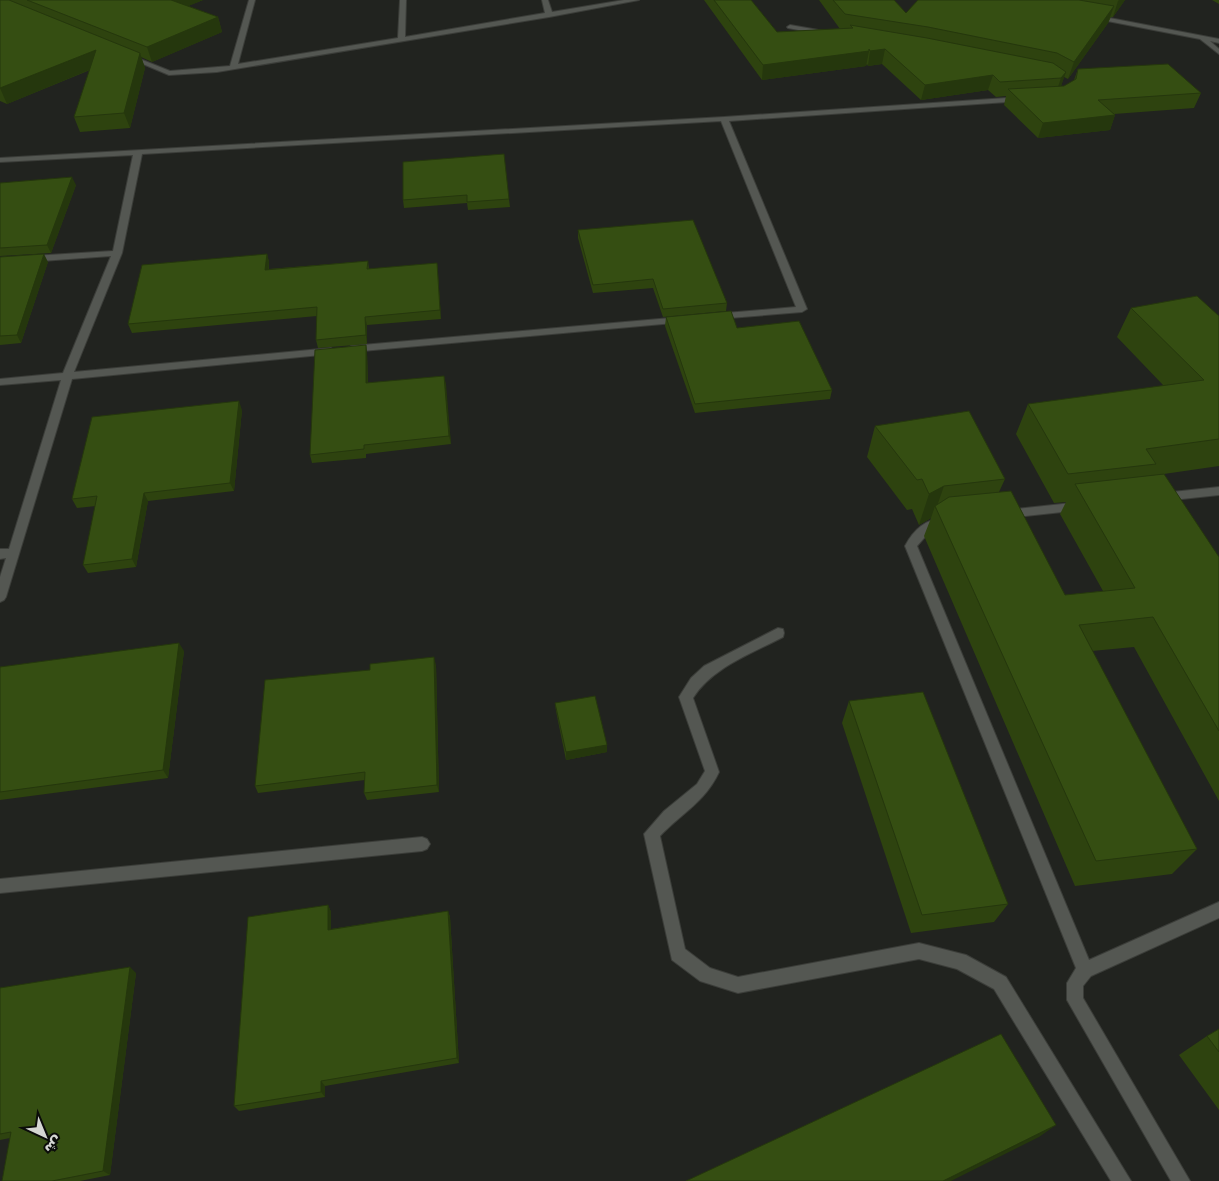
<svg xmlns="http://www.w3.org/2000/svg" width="1219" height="1181" font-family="'DejaVu Sans',Cairo,sans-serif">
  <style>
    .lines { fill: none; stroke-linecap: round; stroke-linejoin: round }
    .minor-casing { stroke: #3b3d39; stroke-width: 2 }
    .minor { fill: #545752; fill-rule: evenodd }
    .wall { fill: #2e430f }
    .shaded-wall { fill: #25370d }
    .building { fill: #354e12; stroke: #25370d }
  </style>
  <rect width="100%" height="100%" fill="#21231f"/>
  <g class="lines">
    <defs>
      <g id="minor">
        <path d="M249,0H255L238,64L398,38L400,0H406L405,37L545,13L542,0H548L552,12L624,0H639L549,17L217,72L169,75L124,56L130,55L170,71L230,66Z"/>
        <path d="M1094,15L1219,39V43L1210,41L1219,49V54L1200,39L1092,18V16Z"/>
        <path d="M790,25L824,31L827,33L824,35L788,28L787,27Z"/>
        <path d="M1020,97H1023V101L729,121L807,309L802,312L717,319L712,316L714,314L796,307L721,121L142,154L122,253L74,372L331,348L336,351L331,354L72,379L6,597L4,600L0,602V577L6,558L0,559V549H9L61,380L0,385V379L63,373L111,256L0,264V258L113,251L133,155L0,162V158L724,117Z"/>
        <path d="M682,317L687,320L685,322L351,352L346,349L351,346Z"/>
        <path d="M1219,487V495L1163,501L1157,497L1163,493Z"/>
        <path d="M1081,502L1087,506L1081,510L1006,518L1000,514L1006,510Z"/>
        <path d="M944,517L948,518L950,521L948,524L932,529L917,546L1089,960L1219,902V918L1091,976L1083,986V998L1190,1181H1171L1067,1000V983L1076,968L905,546C914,529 925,520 944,517Z"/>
        <path d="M778,628L783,629L784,633L783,637C751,654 713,667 693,698L719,772C705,802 682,813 660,836L685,949L710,968L738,977L919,943L966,955L1006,977L1131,1181H1111L994,989L957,969L919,959L738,993L700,981L672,960L644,834L664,811L697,784L705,771L679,697L691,678L704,666Z"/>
        <path d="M422,837L427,839L430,844L427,849L422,851L0,893V879Z"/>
      </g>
    </defs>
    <use href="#minor" class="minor-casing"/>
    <use href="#minor" class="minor"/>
  </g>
  <g class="wall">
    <path d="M0,0H203L188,6L218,17L222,32L152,62L141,57L145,68L130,128L80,132L74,117L90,70L7,104L0,101Z"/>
    <path d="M704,0H751L777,32L840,29L819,0H894L906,13L918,0H1125L1113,17H1111L1108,23L1068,79L1064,77L1061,86H1064L1074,80L1078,69L1201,93L1194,108L1114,114L1115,115L1110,130L1038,138L1004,105L1006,96L996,97L988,90L921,100L882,64L868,66L867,64L866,66L762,80Z"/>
    <path d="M1212,0H1219V4Z"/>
    <path d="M403,162L509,199L510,207L468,210L467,203L404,208L403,200Z"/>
    <path d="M0,183L76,185L51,253L0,256Z"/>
    <path d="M578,230L727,303L726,311L663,317L653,288L593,293L578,238Z"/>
    <path d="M267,254L269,262V269L368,261L369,269L437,263L441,319L367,325V344L318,348L316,340L317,316L132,333L128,324Z"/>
    <path d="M0,257L48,262L21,343L0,345Z"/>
    <path d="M1131,308L1219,316V466L1150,476L1219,557V801L1134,647L1092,651L1197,849L1172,874L1075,886L924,536L931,518L919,525L912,509L907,510L867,457L875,426L1005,479L999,492L1065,595L1103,591L1060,514L1066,502L1054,503L1016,434L1028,404L1164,386L1117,337Z"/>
    <path d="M666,317L737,328L832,390L830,399L695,413L665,326Z"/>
    <path d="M366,345L367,353L368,383L444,376L451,444L366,454V458L312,463L310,455Z"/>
    <path d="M242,410L234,491L148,501L136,567L88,573L83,565L96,506L77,508L72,499Z"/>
    <path d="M184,651L168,778L0,800V667Z"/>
    <path d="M436,665L439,792L367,800L364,793L365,780L258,793L255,786L370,670Z"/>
    <path d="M849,701L1008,904L994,922L911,933L842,723Z"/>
    <path d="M555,703L607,752L566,760L556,711Z"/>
    <path d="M328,905L331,912V929L448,911L450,917L459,1063L325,1086V1097L239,1111L234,1106Z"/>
    <path d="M136,973L110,1175L80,1181H2L10,1138L0,1140V988Z"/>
    <path d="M1219,1029V1110L1179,1055L1207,1036Z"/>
  </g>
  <g class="shaded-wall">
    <path d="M167,0H203L171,13Z"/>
    <path d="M1119,0H1125L1113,17L1118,1Z"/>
    <path d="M1114,6L1108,23L1068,79L1074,62Z"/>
    <path d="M218,17L222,32L152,62L147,47Z"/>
    <path d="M885,49L882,64L868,66L870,51Z"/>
    <path d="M96,50L101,65L7,104L0,88Z"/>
    <path d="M869,51L866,66L762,80L763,65Z"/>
    <path d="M140,53L145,68L130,128L124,113Z"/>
    <path d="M1066,72L1061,86L1056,93L1061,78Z"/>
    <path d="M993,75L988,90L921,100L925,85Z"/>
    <path d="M1115,115L1110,130L1038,138L1043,123Z"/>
    <path d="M72,177L76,185L51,253L47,245Z"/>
    <path d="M44,254L48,262L21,343L17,335Z"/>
    <path d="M267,254L269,262L268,278L265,270Z"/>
    <path d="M437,263L438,272L441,319L440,310Z"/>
    <path d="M365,317L367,325V344L366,335Z"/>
    <path d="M366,345L367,353L368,392L366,383Z"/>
    <path d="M444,376L446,384L451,444L449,436Z"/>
    <path d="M239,401L242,410L234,491L230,483Z"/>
    <path d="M944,486L936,509L935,506L931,518L919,525L929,494Z"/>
    <path d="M144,493L148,501L136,567L132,559Z"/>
    <path d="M179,643L184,651L168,778L163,770Z"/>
    <path d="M434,657L436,665L439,792L437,785Z"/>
    <path d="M607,745V752L566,760V752Z"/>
    <path d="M328,905L331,912V936L328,930Z"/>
    <path d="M448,911L450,917L459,1063L457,1058Z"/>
    <path d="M130,967L136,973L110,1175L103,1171Z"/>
    <path d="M321,1081L325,1086V1097L321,1092Z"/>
    <path d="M1056,1125L1039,1137L951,1181H943Z"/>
  </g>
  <g class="building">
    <path d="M0,0H9L140,53L124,113L74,117L96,50L0,88Z"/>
    <path d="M27,0H171L218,17L147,47Z"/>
    <path d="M714,0H751L777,32L853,28L850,25L927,38L1053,63L1066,72L1061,78L1000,82L993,75L925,85L885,49L870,51L869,49V51L763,65Z"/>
    <path d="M833,0H894L906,13L918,0H1079L1114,6L1074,62L1057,53L928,27L845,14Z"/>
    <path d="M1168,64L1201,93L1098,100L1115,115L1043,123L1008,89L1064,86L1076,79L1078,69Z"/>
    <path d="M504,154L509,199L467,202V195L403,200V162Z"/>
    <path d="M72,177L47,245L0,248V183Z"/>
    <path d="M693,220L727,303L663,309L653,279L593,285L578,230Z"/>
    <path d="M44,254L17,335L0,336V257Z"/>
    <path d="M267,254L265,270L368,261L367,269L437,263L440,310L365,317L366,335L316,340L317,307L128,324L142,265Z"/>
    <path d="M1197,296L1219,316V439L1146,449L1156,464L1068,474L1028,404L1204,380L1131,308Z"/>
    <path d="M731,311L737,328L799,321L832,390L695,404L666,317Z"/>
    <path d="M366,345V383L444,376L449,436L364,445V449L310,455L315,350Z"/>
    <path d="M239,401L230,483L144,493L132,559L83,565L97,496L72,499L92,417Z"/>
    <path d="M969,411L1005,479L944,486L929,494L922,479L917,480L875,426Z"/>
    <path d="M1164,474L1219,557V731L1153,617L1079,625L1197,849L1096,861L935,506L949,497L1011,491L1065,595L1135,588L1075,484Z"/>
    <path d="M179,643L163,770L0,792V667Z"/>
    <path d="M434,657L437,785L364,793L365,772L255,786L265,680L370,670V664Z"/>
    <path d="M923,692L1008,904L922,915L849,701Z"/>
    <path d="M595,696L607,745L566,752L555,703Z"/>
    <path d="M328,905V930L448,911L457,1058L321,1081V1092L234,1106L248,917Z"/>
    <path d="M130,967L103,1171L52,1181H2L11,1132L0,1134V988Z"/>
    <path d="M1219,1029V1052L1207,1036Z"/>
    <path d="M1001,1034L1056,1125L943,1181H686Z"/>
  </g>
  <g transform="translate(45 1136) rotate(136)" stroke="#0b0c0a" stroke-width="4" paint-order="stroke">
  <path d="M0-4L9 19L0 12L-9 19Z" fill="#d5d6d3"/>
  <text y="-8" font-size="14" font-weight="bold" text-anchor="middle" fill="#d5d6d3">ش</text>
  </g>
</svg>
